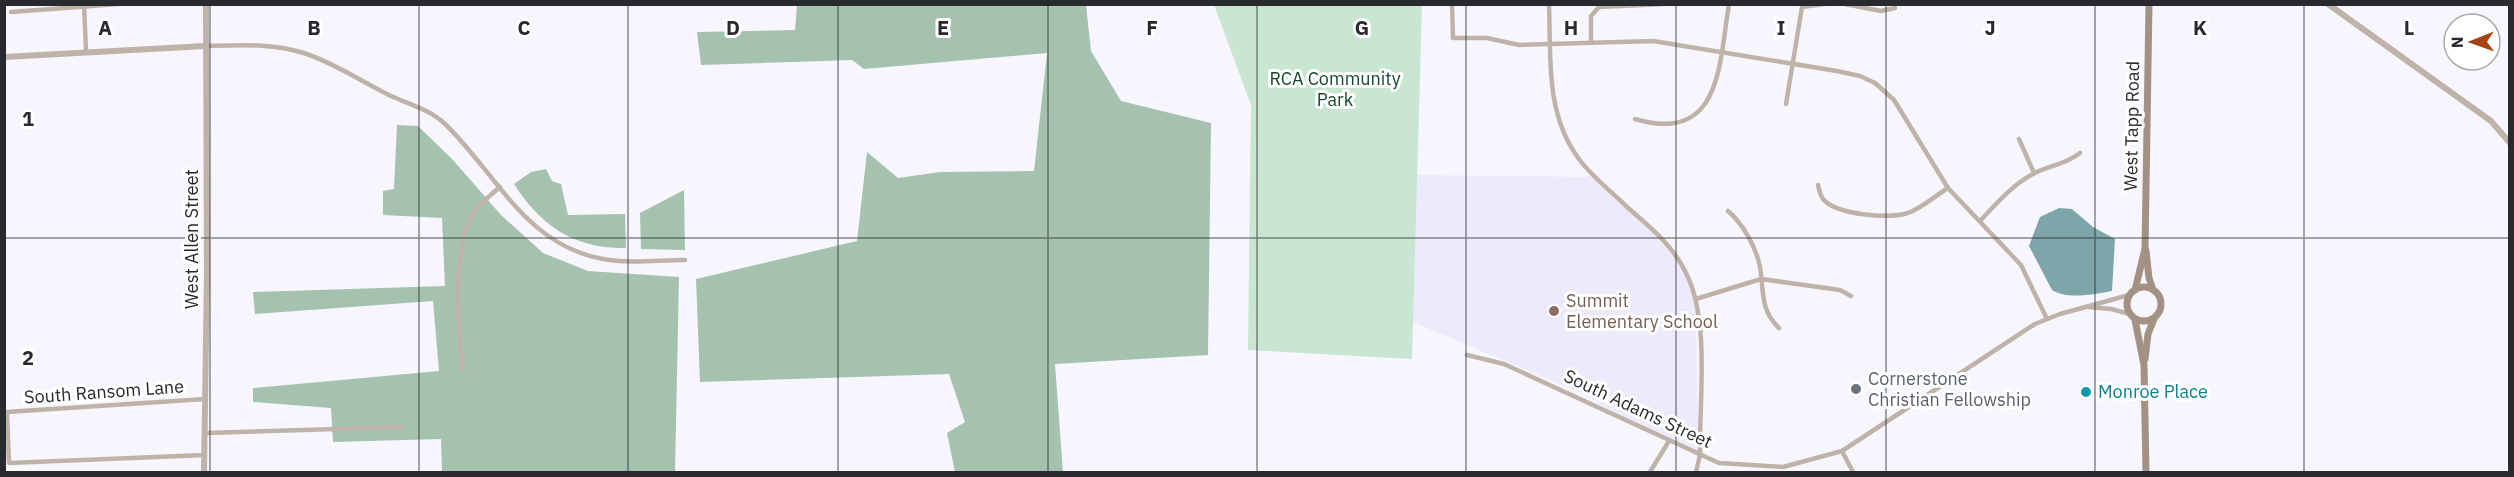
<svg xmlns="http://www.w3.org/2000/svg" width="2514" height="477" font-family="'IBM Plex Sans',sans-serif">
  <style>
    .built { fill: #eceafb }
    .green { fill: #c9e6d2 }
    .forest { fill: #a5c2ae }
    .water { fill: #7ea6aa }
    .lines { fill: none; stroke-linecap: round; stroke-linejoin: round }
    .minor { stroke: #bfb3a9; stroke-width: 4.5 }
    .tertiary { stroke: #bfb3a9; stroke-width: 6 }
    .secondary { stroke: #a39284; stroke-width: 7 }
    .grid { fill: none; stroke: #292930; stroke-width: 1.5; stroke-opacity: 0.55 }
    .education-dot { fill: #8d6e63; stroke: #fff; stroke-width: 2 }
    .worship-dot { fill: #6b7280; stroke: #fff; stroke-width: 2 }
    .culture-dot { fill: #0f9aa8; stroke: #fff; stroke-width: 2 }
    .labels { text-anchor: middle; stroke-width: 6; stroke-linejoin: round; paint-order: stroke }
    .park-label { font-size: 18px; fill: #14472b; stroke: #fff }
    .street-label { font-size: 18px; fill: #292930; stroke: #fff }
    .education-label { font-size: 18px; fill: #785e54; stroke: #fff; text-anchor: start }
    .worship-label { font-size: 18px; fill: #5b616d; stroke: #fff; text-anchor: start }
    .culture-label { font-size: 18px; fill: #0d838f; stroke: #fff; text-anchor: start }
    .grid-label { font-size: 20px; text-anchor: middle; font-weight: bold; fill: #292930; stroke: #fff; stroke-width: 6; stroke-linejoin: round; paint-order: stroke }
  </style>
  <rect width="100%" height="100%" fill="#f7f6fe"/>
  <path class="built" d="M1417,175L1594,177L1676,251L1695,300L1699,457L1637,426L1586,395L1413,322Z"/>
  <path class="green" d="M1214,5H1422L1412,359L1248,350L1251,105Z"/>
  <g class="forest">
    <path d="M797,5H1086L1091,51L1121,101L1211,123L1208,355L1055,364L1063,472H955L947,433L965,422L949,374L700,382L696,279L857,241L867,152L898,178L940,172L1034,171L1047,53L864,69L852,60L701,65L697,32L795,30Z"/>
    <path d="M397,125L418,126L453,160L501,215L543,253L588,271L679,277L675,472H442L441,439L333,442L331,408L253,402V388L439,371L433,301L255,314L253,292L445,286L442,218L383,215V191L394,189Z"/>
    <path d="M546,169L552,181L561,184L568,215L625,214L626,248C574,249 541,226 514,184L531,172Z"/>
    <path d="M684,190L685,250L641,249L640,213Z"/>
  </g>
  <path class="water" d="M2059,208L2072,209L2093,227L2115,239L2112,291C2096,294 2067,300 2052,290L2029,246L2040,217Z"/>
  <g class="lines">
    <g class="minor">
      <path d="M1452,4L1453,38H1487L1519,45L1653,41L1837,71L1860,76L1875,83L1894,100L1948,188L2021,265L2047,319"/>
      <path d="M1549,4C1551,57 1545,114 1579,159C1592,177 1611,191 1627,207C1650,227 1674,246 1687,275C1710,323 1699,401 1700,455L1696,472"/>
      <path d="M1845,4L1881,11L1895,8"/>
      <path d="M84,5L86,50"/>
      <path d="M11,12L119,4"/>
      <path d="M1591,43V16L1599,7L1665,4"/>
      <path d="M205,46C238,45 271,43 304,53C334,63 361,81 389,95C408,104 429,109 445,124C497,174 525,245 603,259C630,264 658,260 685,260"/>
      <path d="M1786,104L1802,7L1824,4"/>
      <path d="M1635,119C1722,145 1719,63 1729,4"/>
      <path d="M2019,139L2034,173"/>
      <path d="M1818,185C1819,189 1820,195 1823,199C1836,215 1889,219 1908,213C1922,208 1935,196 1948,188"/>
      <path d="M1728,211C1743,224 1756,247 1760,267C1764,292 1760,310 1779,328"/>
      <path d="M1980,221C1996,204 2012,185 2033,174C2049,165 2065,165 2080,153"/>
      <path d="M1696,299L1761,279L1840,290L1851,296"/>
      <path d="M2088,307L2111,309L2130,314"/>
      <path d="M1467,355L1504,364L1719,463L1783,467L1842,451L2035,324L2060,314L2129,295"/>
      <path d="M462,371C459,330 451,249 473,213C480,203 491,195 500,187"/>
      <path d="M7,412L9,463L205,455"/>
      <path d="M7,412L205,399"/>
      <path d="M205,433L402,427"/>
      <path d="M1842,451L1853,472"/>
      <path d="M1650,472L1669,441"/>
    </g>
    <g class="tertiary">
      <path d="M2328,4L2491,121L2510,143"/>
      <path d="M4,57L205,46"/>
      <path d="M204,472L207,273L206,4"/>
    </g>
    <g class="secondary">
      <path d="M2146,251L2149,278L2153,290"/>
      <circle cx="2144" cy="304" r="17"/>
      <path d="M2135,290L2145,249L2149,4"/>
      <path d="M2135,320L2144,365L2146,472"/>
      <path d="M2145,359L2148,334L2154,319"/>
    </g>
  </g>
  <path class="grid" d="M210,4V472M419,4V472M628,4V472M838,4V472M1048,4V472M1257,4V472M1466,4V472M1676,4V472M1886,4V472M2095,4V472M2304,4V472M4,238H2510"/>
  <circle class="education-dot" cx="1554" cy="311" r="6"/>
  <circle class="worship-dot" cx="1856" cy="389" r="6"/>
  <circle class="culture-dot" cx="2086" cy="392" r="6"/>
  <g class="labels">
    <g class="park-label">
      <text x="1335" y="85">RCA Community<tspan x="1335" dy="21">Park</tspan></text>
    </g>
    <g class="street-label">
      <text transform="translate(2132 126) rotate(-89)" y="6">West Tapp Road</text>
      <text transform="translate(192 239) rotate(-90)" y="6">West Allen Street</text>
      <text transform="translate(104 392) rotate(-4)" y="6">South Ransom Lane</text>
      <text transform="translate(1638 409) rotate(25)" y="6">South Adams Street</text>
    </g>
    <g class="education-label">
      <text x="1566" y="307">Summit<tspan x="1566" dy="21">Elementary School</tspan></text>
    </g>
    <g class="worship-label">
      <text x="1868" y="385">Cornerstone<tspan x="1868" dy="21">Christian Fellowship</tspan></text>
    </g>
    <g class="culture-label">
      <text x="2098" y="398">Monroe Place</text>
    </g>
  </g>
  <g class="grid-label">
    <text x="105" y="35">A</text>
    <text x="314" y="35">B</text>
    <text x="524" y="35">C</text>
    <text x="733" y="35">D</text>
    <text x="943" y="35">E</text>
    <text x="1152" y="35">F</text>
    <text x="1362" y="35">G</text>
    <text x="1571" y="35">H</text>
    <text x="1781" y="35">I</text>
    <text x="1990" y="35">J</text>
    <text x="2200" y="35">K</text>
    <text x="2409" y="35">L</text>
    <text x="28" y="126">1</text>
    <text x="28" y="365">2</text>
  </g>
  <rect width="2514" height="477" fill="none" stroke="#292930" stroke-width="12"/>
  <g transform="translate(2472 42) rotate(269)"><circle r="28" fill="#ffffff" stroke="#a9a9ac" stroke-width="1.5"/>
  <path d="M0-4.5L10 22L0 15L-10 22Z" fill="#a74312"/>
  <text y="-9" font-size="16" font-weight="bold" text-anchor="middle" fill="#292930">N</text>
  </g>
</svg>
